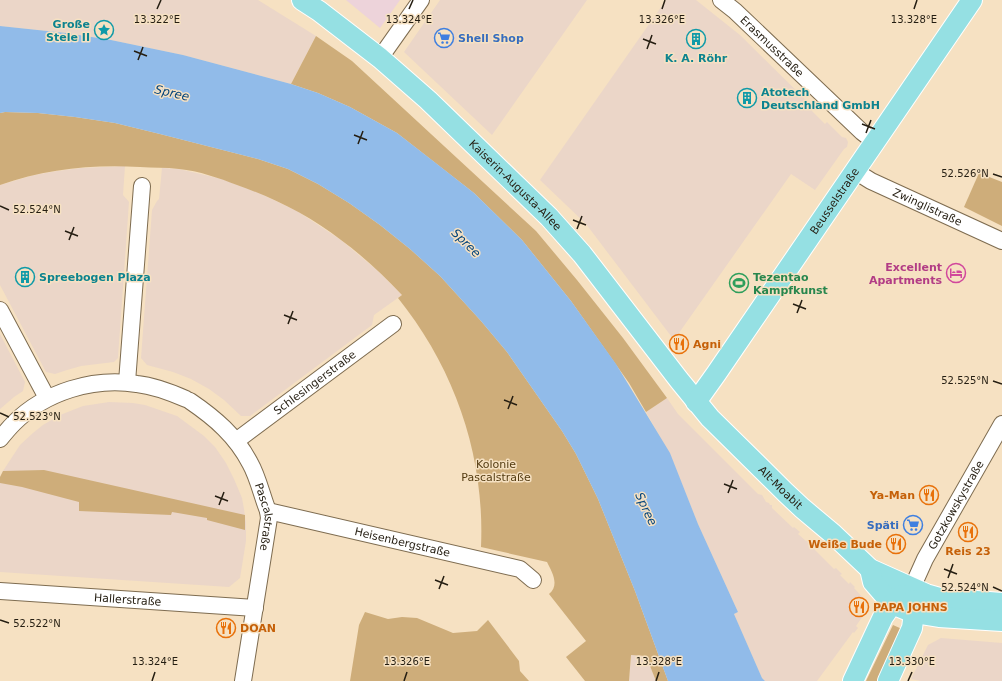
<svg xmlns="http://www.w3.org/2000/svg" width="1002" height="681" font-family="'DejaVu Sans',sans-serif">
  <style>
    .commercial { fill: #ebd6c8 }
    .industrial { fill: #edd3da }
    .green { fill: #cead7a }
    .water { fill: #91bbe9 }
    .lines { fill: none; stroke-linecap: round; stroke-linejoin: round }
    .minor-casing { stroke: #7e6c50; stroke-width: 18 }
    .major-casing { stroke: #fff; stroke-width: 22 }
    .minor { stroke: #fff; stroke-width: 16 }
    .major { stroke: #95e0e3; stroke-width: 20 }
    .ticks { fill: none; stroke: #241d11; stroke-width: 1.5 }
    .labels { text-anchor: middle; stroke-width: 3; stroke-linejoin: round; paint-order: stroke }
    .culture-label { font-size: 11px; font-weight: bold; fill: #0d838f; stroke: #f6e1c2; text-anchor: start }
    .shop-label { font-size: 11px; font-weight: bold; fill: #366cbe; stroke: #f6e1c2; text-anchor: start }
    .street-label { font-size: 11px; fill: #241d11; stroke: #f6e1c2 }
    .hotel-label { font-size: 11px; font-weight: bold; fill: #b23c85; stroke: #f6e1c2; text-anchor: end }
    .leisure-label { font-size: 11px; font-weight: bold; fill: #27864d; stroke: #f6e1c2; text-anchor: start }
    .food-label { font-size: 11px; font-weight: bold; fill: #c56008; stroke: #f6e1c2; text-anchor: start }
    .park-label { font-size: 11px; fill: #533b11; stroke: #f6e1c2 }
    .water-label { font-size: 12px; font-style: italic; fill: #05457c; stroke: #f6e1c2 }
    .ticks-label { font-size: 10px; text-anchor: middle; fill: #241d11; stroke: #f6e1c2; stroke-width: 3; stroke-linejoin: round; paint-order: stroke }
  </style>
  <rect width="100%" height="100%" fill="#f6e1c2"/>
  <g class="commercial">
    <path d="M0,0H258L316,36L291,84L183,55L111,40L66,33L0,26Z"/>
    <path d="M440,0H587L492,135L404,52Z"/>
    <path d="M666,0H696L740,35L813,107L812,111L825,124L827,122L842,137L846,138L848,142L847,147L844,149L815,190L791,174L674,340L586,224L540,180Z"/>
    <path d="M125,166L123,195L129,202L118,358L114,362L81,366L67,370L55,374L46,372L0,285V185L34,175L57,171L81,168Z"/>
    <path d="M162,168L179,169L222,179L257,192L297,211L341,240L378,271L402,295L374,315L372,325L250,416H241L224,400L209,389L191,379L173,372L147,365L141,358L152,210L157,201L159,199Z"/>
    <path d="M0,334L25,382L23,391L14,397L0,409Z"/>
    <path d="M667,398L678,414L758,494L762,495L766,502L769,503L770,505H772V508L793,528L794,527L800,532L798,534L806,541L808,540L813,545L812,547L834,569L836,568L842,574L840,575L849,584L850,582L855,587L854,588L866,601L868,606L867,610L856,626L858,628L854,633L853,632L817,681H765L762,678L734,614L738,612L698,524L670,454L646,412Z"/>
    <path d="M109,402L133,403L145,405L177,416L204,436L215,447L226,463L234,479L242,498L244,509L246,524V541L240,578L229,587L0,572V477L3,471L20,445L33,433L43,425L60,415L83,406Z"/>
    <path d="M941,638L1002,643V681H921L911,679L928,645Z"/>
    <path d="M631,655L646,656L656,681H629Z"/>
  </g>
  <path class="industrial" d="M346,0H400L380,28Z"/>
  <g class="green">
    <path d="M316,36L352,61L536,231L577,280L623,338L667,398L646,412L629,383L571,301L522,240L474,193L397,133L350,107L318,93L291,84Z"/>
    <path d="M5,112L38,113L75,117L115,123L160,134L258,159L288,169L318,184L349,203L380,225L410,249L440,276L481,321L507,352L562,431L576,454L598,499L635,591L668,681H656L646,656L631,655L629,681H585L566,657L586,641L549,594C560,585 552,572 547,562L481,547C485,456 455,369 398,298L402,295C383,275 363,256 341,240C310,216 274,198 237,185C219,178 199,171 179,169C166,167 153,168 140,167C93,164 45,169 0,185V113Z"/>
    <path d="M979,173L1002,182V226L964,207Z"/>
    <path d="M44,470L245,515V530L207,520V518L172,512L171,515L79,511V502L22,487L0,483V477L3,471Z"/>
    <path d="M365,612L388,619L402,617L417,618L453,633L477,631L488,620L519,661L520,671L529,681H350L359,625Z"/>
    <path d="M893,625L902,629L878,681H866Z"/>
  </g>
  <path class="water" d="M0,26L66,33L111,40L183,55L291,84L318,93L350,107L397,133L437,164L474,193L522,240L571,301L616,364L670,453L698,524L738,612L734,614L762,678L765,681H668L635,591L598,499L576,454L562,431L507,352L481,321L440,276L410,249L380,225L349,203L318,184L288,169L258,159L160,134L115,123L75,117L38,113L5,112L0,113Z"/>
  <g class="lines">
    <defs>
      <g id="minor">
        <path id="s1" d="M721,0L735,11L862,132L875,142"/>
        <path d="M380,58L421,0"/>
        <path id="s2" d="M855,171L871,181L1002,241"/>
        <path d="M0,310L47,398"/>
        <path d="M127,382L142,186"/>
        <path id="s3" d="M190,401C215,418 236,436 250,463C258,477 262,496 268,511L269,518L243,681"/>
        <path d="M0,439C4,434 9,428 14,423C45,392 93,377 137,384C155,386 170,392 186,399"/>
        <path id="s4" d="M236,441L393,324"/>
        <path id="s5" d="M268,511L520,569L533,580"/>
        <path id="s6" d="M912,588L925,559L1002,424"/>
        <path id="s7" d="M0,591L255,608"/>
      </g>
      <g id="major">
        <path id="s8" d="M302,0L319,11L380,58L428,100L549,217L582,254L679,380L710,418L786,493L802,508L833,534L870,569L926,594L940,598L1002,603"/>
        <path id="s9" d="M696,402L716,374L972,0"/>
        <path d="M870,569L873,582L892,604L914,613L939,617L1002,621"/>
        <path d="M853,681L883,617L892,604L902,595"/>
        <path d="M888,681L912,628L914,613L913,600"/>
      </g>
    </defs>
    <use href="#minor" class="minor-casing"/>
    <use href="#major" class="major-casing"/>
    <use href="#minor" class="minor"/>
    <use href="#major" class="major"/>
  </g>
  <path class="ticks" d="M157,9L161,0M409,9L413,0M662,9L665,0M914,9L917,0M643,39L656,44M647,49L652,35M134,51L147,56M138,60L143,47M862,124L875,129M866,133L871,120M354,135L367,140M358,144L363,131M993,174L1002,177M0,206L9,210M573,220L586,225M577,229L582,216M65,231L78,236M69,240L74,227M793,304L806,309M797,313L802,300M284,315L297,320M288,324L293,311M993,381L1002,384M504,400L517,405M508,409L513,396M0,413L9,417M724,484L737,489M728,493L733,480M215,496L228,501M219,505L224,492M944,569L957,574M948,578L953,564M435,580L448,585M993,587L1002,591M439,589L444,576M0,620L9,623M152,681L155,672M404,681L407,672M656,681L659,672M908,681L912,672"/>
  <defs>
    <symbol id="sight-ring" viewBox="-11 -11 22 22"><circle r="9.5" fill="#f6e1c2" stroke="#0f9aa8" stroke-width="1.5"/><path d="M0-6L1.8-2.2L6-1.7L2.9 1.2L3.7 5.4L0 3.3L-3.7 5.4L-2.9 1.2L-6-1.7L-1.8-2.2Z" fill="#0f9aa8"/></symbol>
    <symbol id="supermarket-ring" viewBox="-11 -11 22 22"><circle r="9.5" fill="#f6e1c2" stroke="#3f7fe0" stroke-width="1.5"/><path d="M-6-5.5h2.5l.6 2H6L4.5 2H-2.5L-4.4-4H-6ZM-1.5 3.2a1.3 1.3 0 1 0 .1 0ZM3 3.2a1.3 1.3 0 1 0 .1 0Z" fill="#3f7fe0"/></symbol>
    <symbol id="building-ring" viewBox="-11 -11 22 22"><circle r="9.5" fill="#f6e1c2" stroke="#0f9aa8" stroke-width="1.5"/><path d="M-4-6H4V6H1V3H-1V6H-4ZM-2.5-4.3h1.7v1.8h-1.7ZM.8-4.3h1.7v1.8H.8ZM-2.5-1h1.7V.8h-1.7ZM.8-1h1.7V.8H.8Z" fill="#0f9aa8"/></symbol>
    <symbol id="hotel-ring" viewBox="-11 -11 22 22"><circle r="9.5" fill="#f6e1c2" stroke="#d1479c" stroke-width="1.5"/><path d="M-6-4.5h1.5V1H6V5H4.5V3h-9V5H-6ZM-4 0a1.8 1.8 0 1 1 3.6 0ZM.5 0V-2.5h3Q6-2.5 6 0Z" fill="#d1479c"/></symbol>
    <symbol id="stadium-ring" viewBox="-11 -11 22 22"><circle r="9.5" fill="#f6e1c2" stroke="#2e9e5b" stroke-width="1.5"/><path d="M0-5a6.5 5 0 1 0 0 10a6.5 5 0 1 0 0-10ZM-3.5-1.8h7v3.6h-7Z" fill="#2e9e5b"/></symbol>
    <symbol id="restaurant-ring" viewBox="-11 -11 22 22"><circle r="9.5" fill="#f6e1c2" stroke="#e8710a" stroke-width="1.5"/><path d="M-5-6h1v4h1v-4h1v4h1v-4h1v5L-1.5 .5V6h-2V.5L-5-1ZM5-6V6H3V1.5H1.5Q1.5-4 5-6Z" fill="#e8710a"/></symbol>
  </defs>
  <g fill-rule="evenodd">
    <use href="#sight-ring" x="93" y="19" width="22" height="22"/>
    <use href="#supermarket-ring" x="433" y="27" width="22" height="22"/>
    <use href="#building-ring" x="685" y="28" width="22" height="22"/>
    <use href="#building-ring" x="736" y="87" width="22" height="22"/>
    <use href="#hotel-ring" x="945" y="262" width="22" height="22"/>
    <use href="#building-ring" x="14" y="266" width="22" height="22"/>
    <use href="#stadium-ring" x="728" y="272" width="22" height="22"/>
    <use href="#restaurant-ring" x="668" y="333" width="22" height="22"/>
    <use href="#restaurant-ring" x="918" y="484" width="22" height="22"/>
    <use href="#supermarket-ring" x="902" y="514" width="22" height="22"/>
    <use href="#restaurant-ring" x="957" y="521" width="22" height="22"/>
    <use href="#restaurant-ring" x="885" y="533" width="22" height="22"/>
    <use href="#restaurant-ring" x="848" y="596" width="22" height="22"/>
    <use href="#restaurant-ring" x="215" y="617" width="22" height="22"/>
  </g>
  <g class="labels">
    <g class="culture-label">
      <text x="90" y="28" text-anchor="end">Große<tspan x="90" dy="13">Stele II</tspan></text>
      <text x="696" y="62" text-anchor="middle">K. A. Röhr</text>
      <text x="761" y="96">Atotech<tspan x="761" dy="13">Deutschland GmbH</tspan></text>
      <text x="39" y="281">Spreebogen Plaza</text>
    </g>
    <g class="shop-label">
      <text x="458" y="42">Shell Shop</text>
      <text x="899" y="529" text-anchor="end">Späti</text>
    </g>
    <g class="street-label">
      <text dy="4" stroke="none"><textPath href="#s1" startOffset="69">Erasmusstraße</textPath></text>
      <text dy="4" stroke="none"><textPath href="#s8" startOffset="283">Kaiserin-Augusta-Allee</textPath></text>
      <text dy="4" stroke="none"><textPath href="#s9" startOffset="244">Beusselstraße</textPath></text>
      <text dy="4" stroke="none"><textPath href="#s2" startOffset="81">Zwinglistraße</textPath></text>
      <text dy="4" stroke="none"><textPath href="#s4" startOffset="98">Schlesingerstraße</textPath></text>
      <text dy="4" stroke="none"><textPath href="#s8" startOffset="686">Alt-Moabit</textPath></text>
      <text dy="4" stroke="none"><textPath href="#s6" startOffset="94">Gotzkowskystraße</textPath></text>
      <text dy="4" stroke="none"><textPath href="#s3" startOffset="144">Pascalstraße</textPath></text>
      <text dy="4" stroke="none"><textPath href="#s5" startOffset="138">Heisenbergstraße</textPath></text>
      <text dy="4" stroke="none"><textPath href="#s7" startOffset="128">Hallerstraße</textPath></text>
    </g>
    <g class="hotel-label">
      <text x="942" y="271">Excellent<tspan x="942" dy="13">Apartments</tspan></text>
    </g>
    <g class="leisure-label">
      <text x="753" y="281">Tezentao<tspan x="753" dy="13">Kampfkunst</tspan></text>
    </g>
    <g class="food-label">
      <text x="693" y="348">Agni</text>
      <text x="915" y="499" text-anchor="end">Ya-Man</text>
      <text x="882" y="548" text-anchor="end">Weiße Bude</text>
      <text x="968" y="555" text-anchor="middle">Reis 23</text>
      <text x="873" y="611">PAPA JOHNS</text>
      <text x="240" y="632">DOAN</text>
    </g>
    <g class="park-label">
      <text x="496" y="468">Kolonie<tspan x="496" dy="13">Pascalstraße</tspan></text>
    </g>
    <g class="water-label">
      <text transform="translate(172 93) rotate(13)" y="4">Spree</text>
      <text transform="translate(466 243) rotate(44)" y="4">Spree</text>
      <text transform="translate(646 509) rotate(65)" y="4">Spree</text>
    </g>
  </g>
  <g class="ticks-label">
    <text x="157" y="23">13.322°E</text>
    <text x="409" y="23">13.324°E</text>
    <text x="662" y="23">13.326°E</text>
    <text x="914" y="23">13.328°E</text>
    <text x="965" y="177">52.526°N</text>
    <text x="37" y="213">52.524°N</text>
    <text x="965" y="384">52.525°N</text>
    <text x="37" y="420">52.523°N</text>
    <text x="965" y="591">52.524°N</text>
    <text x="37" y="627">52.522°N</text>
    <text x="155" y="665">13.324°E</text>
    <text x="407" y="665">13.326°E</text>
    <text x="659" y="665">13.328°E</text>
    <text x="912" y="665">13.330°E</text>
  </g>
</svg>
